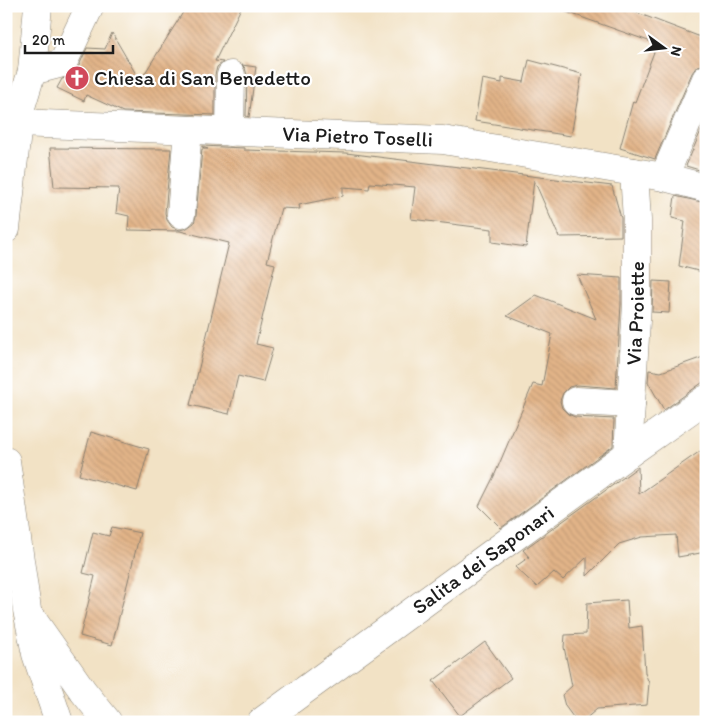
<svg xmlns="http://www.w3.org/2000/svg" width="712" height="728" font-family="Itim,sans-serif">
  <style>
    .building { fill: url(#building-back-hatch) }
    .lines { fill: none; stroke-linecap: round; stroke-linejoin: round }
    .minor-casing { stroke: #877f70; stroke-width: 29 }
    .major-casing { stroke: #877f70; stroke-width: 29 }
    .minor { stroke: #fff; stroke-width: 28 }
    .major { stroke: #fff; stroke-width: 28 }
    .labels { text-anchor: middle; stroke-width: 4.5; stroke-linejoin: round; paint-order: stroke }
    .poi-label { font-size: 21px; fill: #1c1c1c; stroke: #fff; text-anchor: start }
    .street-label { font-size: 21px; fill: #1c1c1c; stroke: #fff }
  </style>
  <defs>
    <pattern id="building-back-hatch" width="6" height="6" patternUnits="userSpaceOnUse" patternTransform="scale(1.25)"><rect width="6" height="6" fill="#e2b488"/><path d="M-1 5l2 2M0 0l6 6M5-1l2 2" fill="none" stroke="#c19a75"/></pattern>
  </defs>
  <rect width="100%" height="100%" fill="#fff"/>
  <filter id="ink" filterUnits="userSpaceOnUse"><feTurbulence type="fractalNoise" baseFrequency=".02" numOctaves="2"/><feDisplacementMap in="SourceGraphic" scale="10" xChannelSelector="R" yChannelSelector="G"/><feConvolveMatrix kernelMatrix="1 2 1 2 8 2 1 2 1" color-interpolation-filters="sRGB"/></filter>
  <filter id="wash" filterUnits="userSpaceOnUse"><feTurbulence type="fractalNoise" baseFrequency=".0096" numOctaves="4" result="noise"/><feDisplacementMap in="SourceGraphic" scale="20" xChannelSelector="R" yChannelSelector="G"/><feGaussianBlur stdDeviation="1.12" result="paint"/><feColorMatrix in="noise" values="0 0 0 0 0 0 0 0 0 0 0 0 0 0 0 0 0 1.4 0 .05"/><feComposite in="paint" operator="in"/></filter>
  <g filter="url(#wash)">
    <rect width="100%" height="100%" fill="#f2e2c5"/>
    <g id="blocks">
      <g class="building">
        <path d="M187,6H242L215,61L223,62L217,67L215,75V115L123,112L86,95L84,101L57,88L62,79L73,75L77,70L87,48L105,49L112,33L140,81Z"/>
        <path d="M561,6H619L706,39V64L697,66L692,73L655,159L620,148L633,101L635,102L657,44L561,10Z"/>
        <path d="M529,60L582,74L571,136L475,121L482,79L502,83V78L524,82Z"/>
        <path d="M242,65L256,67L249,117L246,116L247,75L245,68Z"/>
        <path d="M706,119V172L686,166Z"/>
        <path d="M202,146L244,148V150L346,153L612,186L621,218V236L559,237L534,180L526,247L492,242V229L411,219L415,187L370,183L369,189L343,187V196L299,205L300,209L281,208L267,262L275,264L256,344L273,348L263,382L238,376L229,414L190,405L229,243L180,231L128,230L129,216L116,213L119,188L54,187L50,148L171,149L165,213L167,220L172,227L180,230L187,228L194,223L196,216L202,149H208L202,147Z"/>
        <path d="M675,196L706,203V273L679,266L685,221L672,218Z"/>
        <path d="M577,275L621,278V304L616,388L577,385L569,387L563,393L560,401L562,408L568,414L575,417L614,419L613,446L501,528L479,506L495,474L533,384L542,386L552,334L507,316L536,295L596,319Z"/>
        <path d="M653,281L671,282L669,313L652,312Z"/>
        <path d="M706,356V380L664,410L648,382L649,370L661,372Z"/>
        <path d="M91,432L149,449L137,491L79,475Z"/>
        <path d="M706,447V552L678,557L676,535L642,537L619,544L587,576V557L563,580L554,572L537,587L515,567L529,557L523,550L638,467L639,494Z"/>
        <path d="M112,527L140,533L112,645L80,636L95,576L83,573L93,532L109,536Z"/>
        <path d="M627,600L629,628L642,626L645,673L649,683L647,705L597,709L583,721L573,717L565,706L562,695L572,686L564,647L565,635L586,634L587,603Z"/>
        <path d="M485,642L511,678L460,716L433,681Z"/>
      </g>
    </g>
  </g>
  <g filter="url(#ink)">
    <use href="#blocks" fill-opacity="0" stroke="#877f70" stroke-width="1"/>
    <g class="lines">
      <defs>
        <g id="minor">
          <path d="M32,71L63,63L90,6"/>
          <path id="s1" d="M6,125L18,123L443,140L664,177L706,188"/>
          <path d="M230,132L231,75"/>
          <path d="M664,177L706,79"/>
          <path d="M181,214L188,130"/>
          <path d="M576,401L631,404"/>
          <path id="s2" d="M628,454L637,304V220L634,172"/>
          <path id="s3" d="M261,722L628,454L706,399"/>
        </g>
        <g id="major">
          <path d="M6,229L18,123L21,107L32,71L38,6"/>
          <path d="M6,461L27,610L36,654L59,722"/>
          <path d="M33,620L83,691L108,722"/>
        </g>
      </defs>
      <use href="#minor" class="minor-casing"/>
      <use href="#major" class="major-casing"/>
      <use href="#minor" class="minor"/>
      <use href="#major" class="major"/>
    </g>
  </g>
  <defs>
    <symbol id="church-disc" viewBox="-11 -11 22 22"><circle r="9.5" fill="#d1495b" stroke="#fff"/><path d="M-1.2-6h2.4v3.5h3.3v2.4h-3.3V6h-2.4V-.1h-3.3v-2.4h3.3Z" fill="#fff"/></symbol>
  </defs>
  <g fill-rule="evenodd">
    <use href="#church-disc" x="63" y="64" width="28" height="28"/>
  </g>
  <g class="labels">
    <g class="poi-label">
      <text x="94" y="85">Chiesa di San Benedetto</text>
    </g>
    <g class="street-label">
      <text dy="7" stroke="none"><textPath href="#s1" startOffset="352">Via Pietro Toselli</textPath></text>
      <text dy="7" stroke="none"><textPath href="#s2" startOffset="141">Via Proiette</textPath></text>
      <text dy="7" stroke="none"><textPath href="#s3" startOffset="275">Salita dei Saponari</textPath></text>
    </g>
  </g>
  <rect width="712" height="728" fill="none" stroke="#fff" stroke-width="25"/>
  <g transform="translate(664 48) rotate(105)" stroke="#ffffff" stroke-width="4" paint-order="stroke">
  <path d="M0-4L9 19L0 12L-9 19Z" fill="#1c1c1c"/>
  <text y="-8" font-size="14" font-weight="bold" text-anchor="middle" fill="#1c1c1c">N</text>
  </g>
  <path d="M25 45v8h88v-8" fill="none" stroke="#1c1c1c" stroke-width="2.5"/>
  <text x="32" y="45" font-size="15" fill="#1c1c1c" stroke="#ffffff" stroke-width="4" paint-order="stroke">20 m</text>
</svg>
